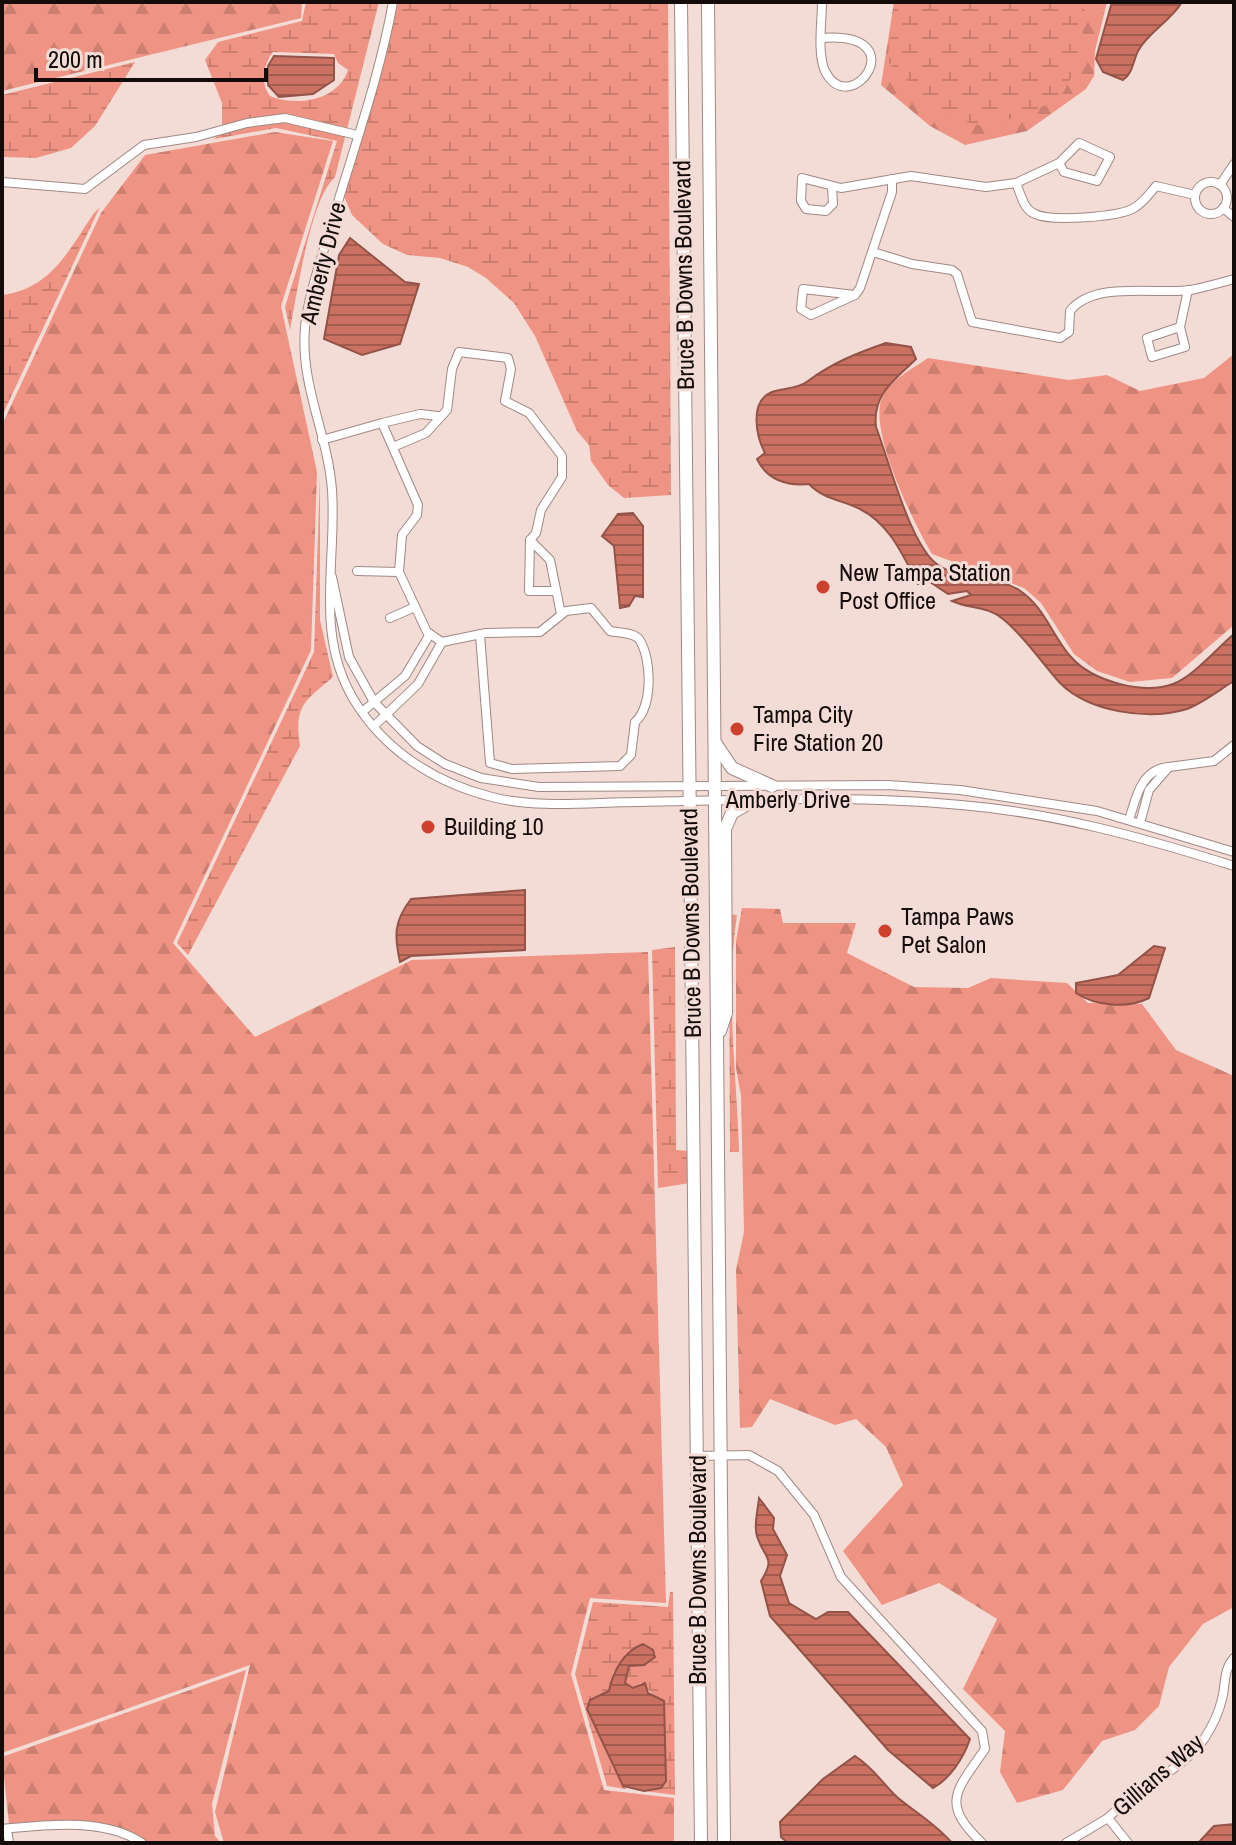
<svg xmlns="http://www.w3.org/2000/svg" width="1236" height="1845" font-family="'Archivo Narrow',sans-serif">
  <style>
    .forest { fill: url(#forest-firs) }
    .wetland { fill: url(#wetland-marsh); fill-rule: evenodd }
    .water { fill: url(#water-rules); stroke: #935348; stroke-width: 2 }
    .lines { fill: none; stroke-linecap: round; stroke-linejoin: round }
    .street-casing { stroke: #9f8985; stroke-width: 10 }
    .secondary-casing { stroke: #9f8985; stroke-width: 14 }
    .street { stroke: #fff; stroke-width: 8 }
    .secondary { stroke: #fff; stroke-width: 12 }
    .poi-dot { fill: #cd402e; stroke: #f3dbd6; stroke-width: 3 }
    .labels { text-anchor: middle; stroke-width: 6; stroke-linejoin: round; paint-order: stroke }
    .street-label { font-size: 24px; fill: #130c0a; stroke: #f3dbd6 }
    .poi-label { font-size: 24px; fill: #130c0a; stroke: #f3dbd6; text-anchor: start }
  </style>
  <defs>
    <pattern id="forest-firs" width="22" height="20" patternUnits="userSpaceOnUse" patternTransform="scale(2)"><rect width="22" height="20" fill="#ef9484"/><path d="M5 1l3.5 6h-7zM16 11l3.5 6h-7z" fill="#cc7e71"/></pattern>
    <pattern id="wetland-marsh" width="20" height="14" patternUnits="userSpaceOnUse" patternTransform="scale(2)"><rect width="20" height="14" fill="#ef9484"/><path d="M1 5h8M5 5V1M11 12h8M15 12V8" fill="none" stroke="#cc7e71"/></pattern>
    <pattern id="water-rules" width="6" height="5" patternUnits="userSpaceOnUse" patternTransform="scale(2)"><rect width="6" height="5" fill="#ca7162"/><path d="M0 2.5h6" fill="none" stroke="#a35b4f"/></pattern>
  </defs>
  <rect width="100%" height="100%" fill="#f3dbd6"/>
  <g class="forest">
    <path d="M2,2H302L301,18L2,91Z"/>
    <path d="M894,2H1107L1095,51L1094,76L1086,89L1027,131L965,145L930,126L881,85Z"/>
    <path d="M275,132L333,141L281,306L317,472L311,650L173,943L255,1037L412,960L648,952L666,1603L590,1598L571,1674L604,1790L674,1798V1843H224L215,1812L250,1665L2,1753V425L101,213L145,155Z"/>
    <path d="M1234,354V625L1172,678L1130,682L1097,671L1074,654L1041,603L1024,588L932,554C914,524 868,430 882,398C890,380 912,369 928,358L1069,380L1107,375L1140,391L1204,378Z"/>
    <path d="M742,908L780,909L783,923H856L847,953L914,987L968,988L991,978L1067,983L1088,1003L1142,1004L1176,1050L1234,1076V1607L1203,1624L1169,1667L1159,1706L1135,1730L1102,1741L1063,1790L1017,1803L1000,1772L1005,1731L963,1689L997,1619L939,1583L882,1605L843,1551L903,1485L886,1447L856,1419L835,1425L770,1399L752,1427L740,1428L736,1270L744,1232L741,1096L736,1068V941Z"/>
    <path d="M246,1670L212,1804L215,1836L221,1843H148L117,1829L75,1821L9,1824L2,1757Z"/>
  </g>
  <g class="wetland">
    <path d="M306,2H379L335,177C310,200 297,294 290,330L285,307L337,141L276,128L214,139L222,132V103L205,60L218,42L302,21ZM273,52L334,54L338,63L348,70C338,101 296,107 270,96C260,83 263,65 273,52Z"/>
    <path d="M391,2H668L671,495L624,498L608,485L591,461L589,445L577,431L535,336L514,303L486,278L468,267L440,258L407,255L383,244L352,215L343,194Z"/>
    <path d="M895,2H1085L1081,60L1059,100C1037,108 1010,122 987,125C958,129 905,80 887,61Z"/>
    <path d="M135,62L95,126L71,148L36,158L2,157V95Z"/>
    <path d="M100,207L98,211L2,416V295C51,289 69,250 94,213Z"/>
    <path d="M320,476V620L333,677C304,702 294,705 300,746L188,955L177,943L314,652Z"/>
    <path d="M729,914L737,915C725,994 737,1074 739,1152H730Z"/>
    <path d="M675,947L676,1150L689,1151L690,1183L658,1188L652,950Z"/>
    <path d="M670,1592H673L675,1795L644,1791L664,1785L665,1706L641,1683L633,1688L625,1683L630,1666L652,1660L656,1654H626L613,1673L609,1691L590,1700L588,1712L626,1789L607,1786L575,1674L593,1602L668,1607Z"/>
  </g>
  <g class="water">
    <path d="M1112,2H1182C1171,21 1148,32 1138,51C1133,61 1133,73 1123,80L1103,72L1096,59Z"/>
    <path d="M274,56L334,58V80L313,94L279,97L268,85V66Z"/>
    <path d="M350,238L405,282L419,284L400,344L362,355L324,339L339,255Z"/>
    <path d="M886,343L911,347L916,359C895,380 872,394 876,427C889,460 910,546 938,565C962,581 996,575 1019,590C1045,607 1052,636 1071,657C1092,681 1143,695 1173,684C1194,676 1216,649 1234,634V681C1219,690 1203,703 1187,709C1148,721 1089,712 1060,683C1041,662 1025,637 1003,619C988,606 969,609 952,601L971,595L967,591L948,594L927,580L918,584C903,556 890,524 860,509C842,500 823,499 809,484C787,486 767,480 757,459L765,453C756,436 749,401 772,392C784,388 798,389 808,381C832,363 857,353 886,343Z"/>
    <path d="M633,513L643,526V597L635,596L629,606L620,608L614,546L602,536L618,514Z"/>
    <path d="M525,890V950L411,956L400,962C394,935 394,921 411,899Z"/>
    <path d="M1154,946L1165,948L1149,998C1128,1009 1095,1006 1076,993V983L1118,975Z"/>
    <path d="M759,1498L774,1518L773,1529L787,1555L780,1576L789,1603L816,1619L828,1612H848L970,1739C964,1757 950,1779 933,1788L888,1750L770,1616L761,1581C776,1557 765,1559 758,1539C753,1528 758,1509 759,1498Z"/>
    <path d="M643,1644L653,1650L655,1657L644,1665L629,1666L625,1683L633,1688L645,1683L648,1693L664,1701L666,1781L661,1788L644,1791L623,1786L587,1709L590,1700L609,1691C613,1671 624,1651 643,1644Z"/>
    <path d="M855,1756C873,1767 882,1783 897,1797C916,1813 936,1824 952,1843H788L781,1837L780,1822L823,1779Z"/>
    <path d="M1234,1824V1843H1198L1214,1826Z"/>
  </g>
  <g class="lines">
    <defs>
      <g id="street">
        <path d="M393,2C379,80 351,156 329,232C320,264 308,296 305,328C300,385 328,435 332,490C337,562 314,634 354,700C384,750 435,783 492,797C539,809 592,802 640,802C747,800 854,795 961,805C1056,813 1144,838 1234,866"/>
        <path d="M822,2C822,21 817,53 825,71C850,122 917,31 822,38"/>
        <path d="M1059,163L1064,172L1097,181L1110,157L1079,143L1059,163L1016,183C1021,194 1023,209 1035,214C1052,222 1119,217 1134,208C1143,203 1150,193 1156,186L1195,195"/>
        <circle cx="1211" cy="198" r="16"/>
        <path d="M2,182L85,189L144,145L196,137L247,123L285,118L357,135"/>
        <path d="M1220,185L1234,164"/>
        <path d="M832,186L833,204L826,211L806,209L801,201L802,178L841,188L911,176L986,187L1016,183"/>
        <path d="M1223,208L1234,217"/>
        <path d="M873,252L912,264L952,270L957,274L972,322L1060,338L1069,332L1070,311C1094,280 1157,295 1191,290C1205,287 1220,283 1234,279"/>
        <path d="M855,295L803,289L801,309L811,315L855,295L860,288L892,192V179"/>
        <path d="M1180,327L1185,347L1152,357L1147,338L1180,327L1188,290"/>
        <path d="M382,423L420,414L438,416"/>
        <path d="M322,440L382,423L418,505L417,515L402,535L399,572L427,632L442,642L486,633L540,632L566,611L591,608L610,631C619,633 633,632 639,639C652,658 653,707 635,722L631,755L620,766L512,769L490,763L480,635"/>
        <path d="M393,447L426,433L447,410L452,369L459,352L508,358L511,369L505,401L529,413L562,456V477L541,510L536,533L530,540L550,560L561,614"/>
        <path d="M530,540L529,591H555"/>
        <path d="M357,571L399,572"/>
        <path d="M332,577L349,657L374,702L417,746L445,764L481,778L539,787L888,785L960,790L1097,811L1234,852"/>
        <path d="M390,618L415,607"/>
        <path d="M362,712L405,676L430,634"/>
        <path d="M374,726L418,684L442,642"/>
        <path d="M1169,767L1214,761L1234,745"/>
        <path d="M1129,820C1136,798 1141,769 1169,767L1149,790L1140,823"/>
        <path d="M698,1456L749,1455L778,1471L814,1515L841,1577L982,1731L985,1749C956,1791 940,1803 982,1843"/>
        <path d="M2,1829C45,1825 104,1817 142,1843"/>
        <path d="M7,1829L9,1843"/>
        <path d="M1066,1843L1108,1818"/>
        <path d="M1128,1843L1108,1818C1134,1791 1186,1767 1204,1739C1212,1727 1219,1712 1222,1699C1226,1683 1223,1670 1234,1658"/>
      </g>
      <g id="secondary">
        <path d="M681,2L701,1843"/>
        <path d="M708,2L724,1843"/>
        <path d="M716,744L732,768L772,786"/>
        <path d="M720,1031L726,1013L725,829L732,813L754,800"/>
      </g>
    </defs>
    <use href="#street" class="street-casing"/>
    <use href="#secondary" class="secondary-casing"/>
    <use href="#street" class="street"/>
    <use href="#secondary" class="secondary"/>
  </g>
  <g class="poi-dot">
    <circle cx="823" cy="587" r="8"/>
    <circle cx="737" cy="729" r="8"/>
    <circle cx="428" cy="827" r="8"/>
    <circle cx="885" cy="931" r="8"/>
  </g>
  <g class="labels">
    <g class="street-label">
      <text transform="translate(323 263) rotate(-76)" y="8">Amberly Drive</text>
      <text transform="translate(684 275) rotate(-91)" y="8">Bruce B Downs Boulevard</text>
      <text x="788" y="808">Amberly Drive</text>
      <text transform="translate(691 923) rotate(-91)" y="8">Bruce B Downs Boulevard</text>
      <text transform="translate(698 1570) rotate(-90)" y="8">Bruce B Downs Boulevard</text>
      <text transform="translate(1158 1775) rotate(-41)" y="8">Gillians Way</text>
    </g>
    <g class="poi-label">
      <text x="839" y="581">New Tampa Station<tspan x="839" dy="28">Post Office</tspan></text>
      <text x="753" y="723">Tampa City<tspan x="753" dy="28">Fire Station 20</tspan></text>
      <text x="444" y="835">Building 10</text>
      <text x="901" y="925">Tampa Paws<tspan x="901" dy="28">Pet Salon</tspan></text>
    </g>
  </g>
  <rect width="1236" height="1845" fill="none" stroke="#130c0a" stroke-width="8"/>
  <path d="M36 68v12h230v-12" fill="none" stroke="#130c0a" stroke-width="4"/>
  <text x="48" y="68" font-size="24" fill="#130c0a" stroke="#f3dbd6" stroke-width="6" paint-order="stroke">200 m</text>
</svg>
